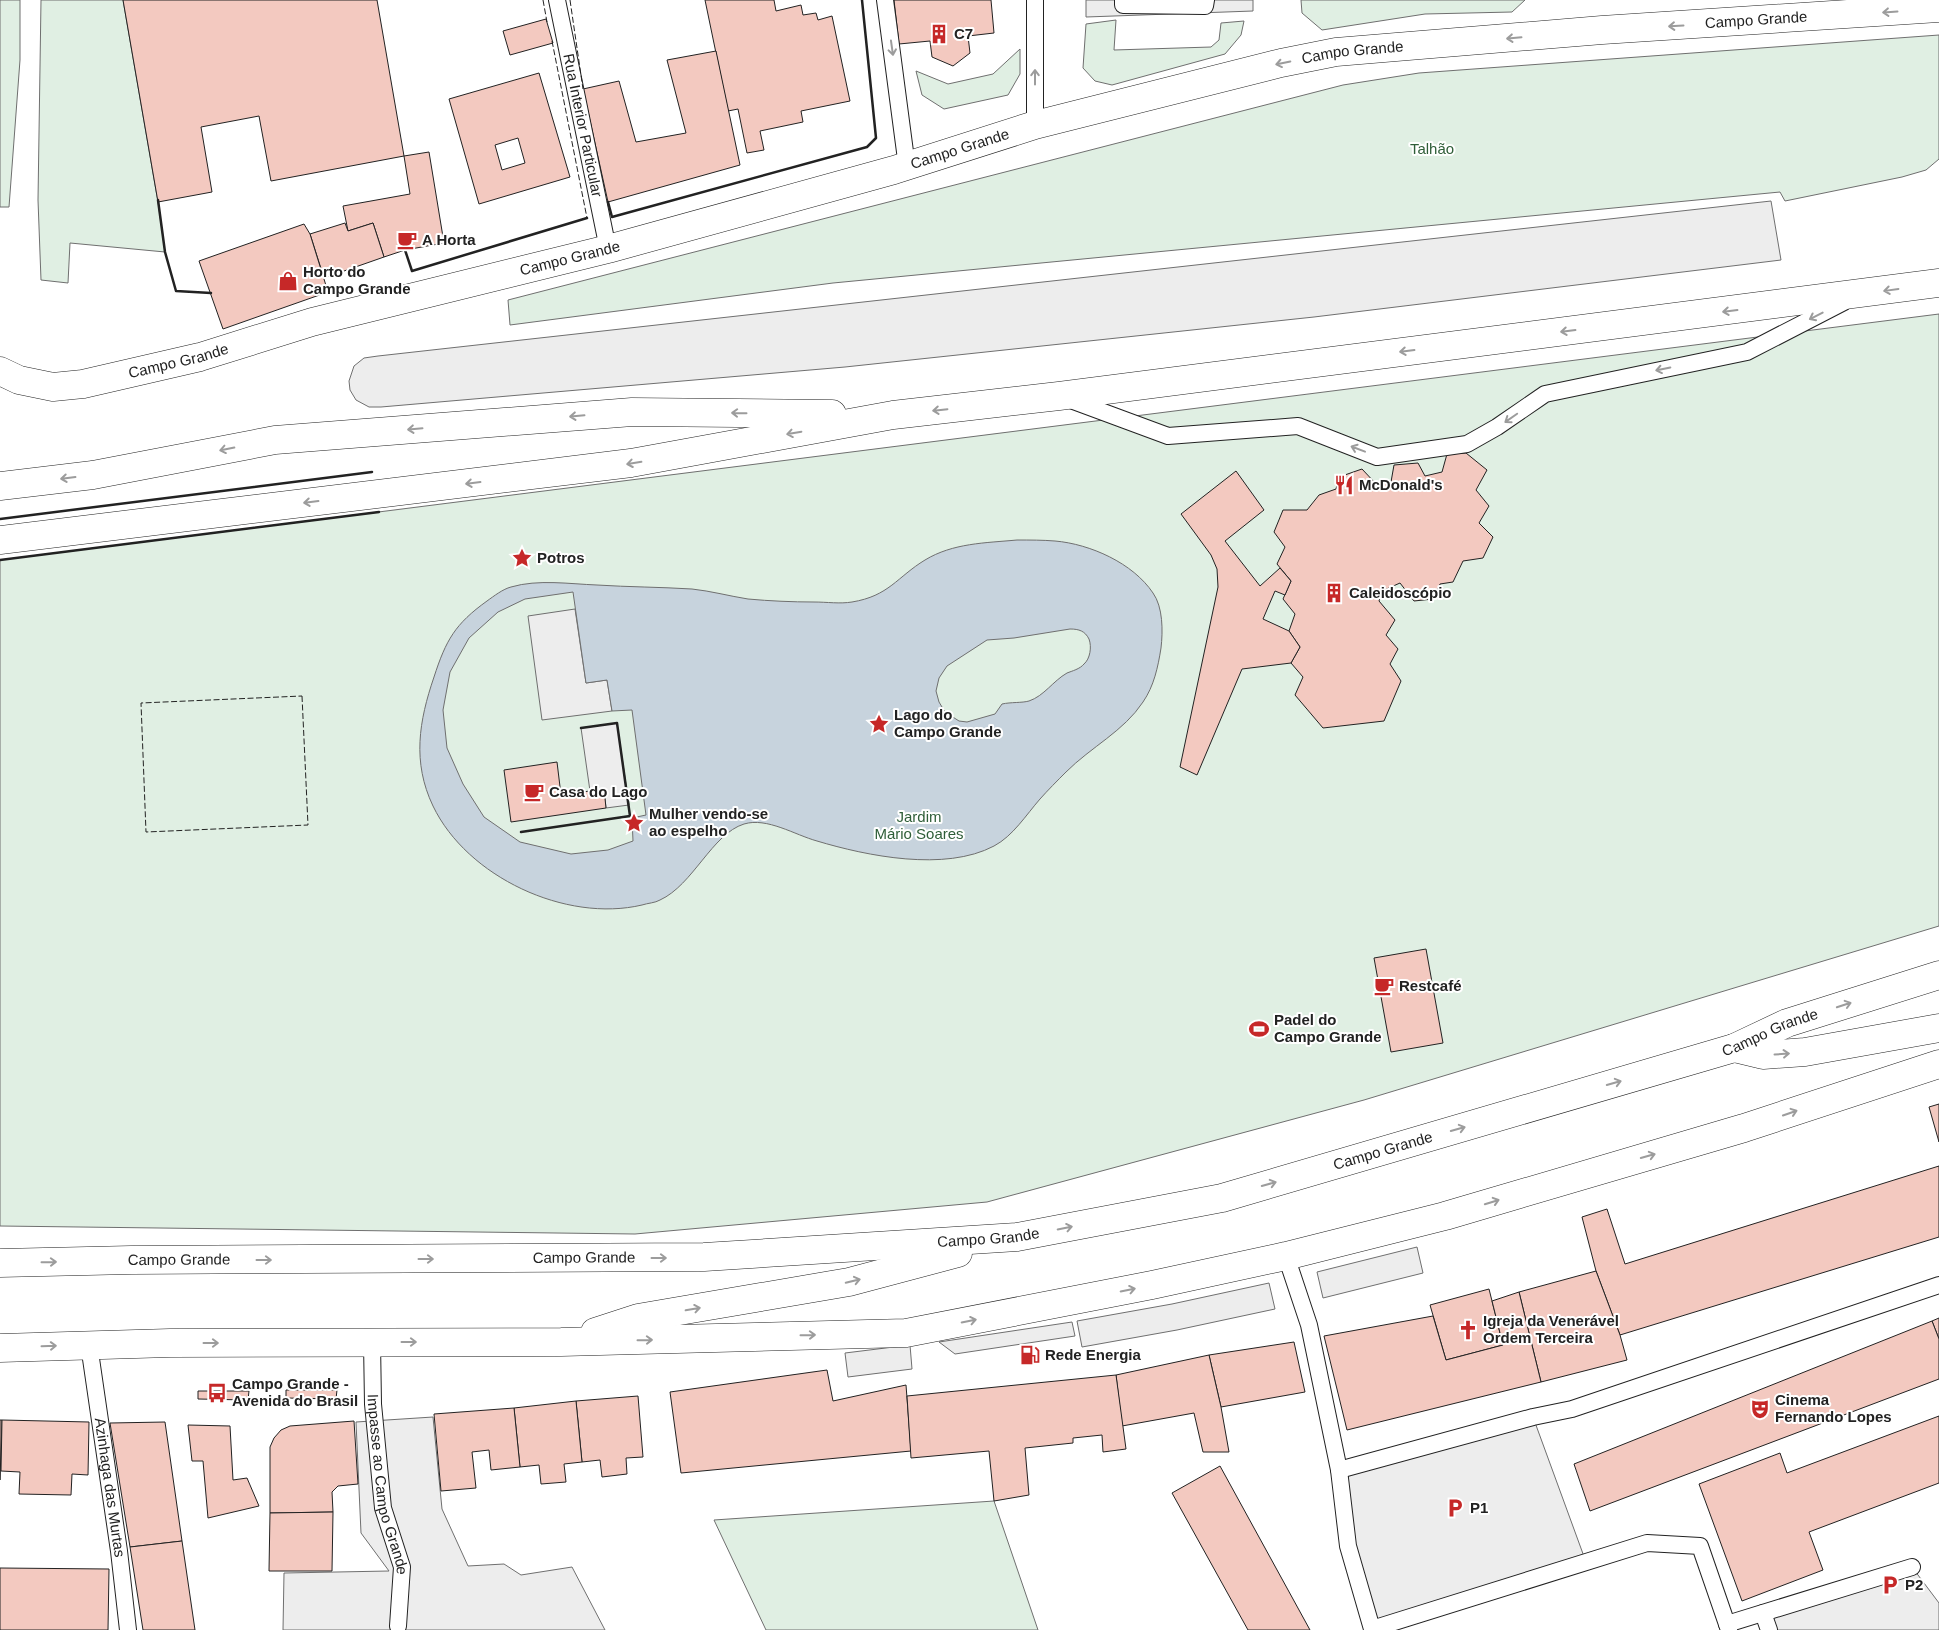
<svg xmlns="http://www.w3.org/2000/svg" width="1939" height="1630" font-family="Helvetica,sans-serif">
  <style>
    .green { fill: #e0efe3; stroke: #6f6f6f }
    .parking { fill: #ededed; stroke: #6f6f6f }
    .water { fill: #c7d3dd; stroke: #6f6f6f; fill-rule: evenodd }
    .building { fill: #f3c9c0; stroke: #222; fill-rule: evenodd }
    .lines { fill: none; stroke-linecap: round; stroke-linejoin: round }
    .lane-casing { stroke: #222; stroke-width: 18 }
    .street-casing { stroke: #222; stroke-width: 29 }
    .primary-casing { stroke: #222; stroke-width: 29 }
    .lane { stroke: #fff; stroke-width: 16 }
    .street { stroke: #fff; stroke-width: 28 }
    .primary { stroke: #fff; stroke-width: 28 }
    .fence { stroke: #222; stroke-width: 1; stroke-dasharray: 6 2.5; stroke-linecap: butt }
    .wall { stroke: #222; stroke-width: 2.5 }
    .oneway { stroke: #9c9c9c }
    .labels { text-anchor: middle; stroke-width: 4; stroke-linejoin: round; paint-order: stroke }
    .street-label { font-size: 15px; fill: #222; stroke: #fff }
    .poi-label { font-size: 15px; font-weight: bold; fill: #222; stroke: #fff; text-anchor: start }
    .park-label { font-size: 15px; fill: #2f5e38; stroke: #fff }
  </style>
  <rect width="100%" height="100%" fill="#fff"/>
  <g class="green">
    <path d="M0,0H20V60L9,207H0Z"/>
    <path d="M41,0H123L158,202L165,252L70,243L68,283L41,280L38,200Z"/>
    <path d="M1301,0H1525L1512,12L1425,14L1322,30L1302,13Z"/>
    <path d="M1116,20L1114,50L1211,47L1219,40L1221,23L1244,21L1241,35L1225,54L1112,85L1095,81L1083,68L1086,24Z"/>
    <path d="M1939,35V159L1926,170L1902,177L1785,201L1780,192L833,283L510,325L508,300L1343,85L1419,73Z"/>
    <path d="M1020,49V74L1008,95L944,109L922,95L916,71L948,84L993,74Z"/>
    <path d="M1939,314V926L1364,1100L987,1202L635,1234L0,1226V560Z"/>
    <path d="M994,1501L1038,1630H766L714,1520Z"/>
  </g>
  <g class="parking">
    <path d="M1086,0H1253V11L1086,17Z"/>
    <path d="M1771,201L1781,260L1314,317L845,367L381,407H369L356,400L350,390L349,381L354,366L364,358L378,356Z"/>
    <path d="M575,609L586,683L607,680L612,711L542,720L528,616Z"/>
    <path d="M617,723L629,805L606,808L604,789L590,791L581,728Z"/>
    <path d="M1417,1247L1423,1273L1323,1298L1317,1272Z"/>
    <path d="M1269,1283L1275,1309L1177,1330L1082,1347L1077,1321L1172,1304Z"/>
    <path d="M1072,1322L1075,1336L955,1354L939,1342Z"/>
    <path d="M910,1345L912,1369L848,1377L845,1353Z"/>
    <path d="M433,1417L442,1509L468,1566L504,1564L521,1575L572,1567L605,1630H283L284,1573L389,1571L361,1533L356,1422Z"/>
    <path d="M1533,1417L1586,1562L1372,1629L1339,1470Z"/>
    <path d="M1912,1567L1939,1603V1630H1769L1763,1613Z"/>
  </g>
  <path class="water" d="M1017,540C1030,540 1043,540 1055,541C1090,544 1133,563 1153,593C1163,607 1163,631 1161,648C1158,667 1154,686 1143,702C1124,731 1091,747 1066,772C1057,781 1048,790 1040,799C1026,815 1013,836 994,846C945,872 867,856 817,841C795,835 767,817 744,824C712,834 693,885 660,900C655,903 648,903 642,905C566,923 467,877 433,806C412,762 419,721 434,677C446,640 455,624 487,601C494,596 503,589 511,587C538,579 570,584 597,585C628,587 660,587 692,589C711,591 729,596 748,599C770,601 792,602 814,602C827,602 840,604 852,602C889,596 897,577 925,560C953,543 985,543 1017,540ZM573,592L586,683L607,680L612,711L632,710L646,815L632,818L633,841L608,850L571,854L520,842L484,817L463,784L447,748L443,710L450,672L469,638L498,612L525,599ZM1070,629C1079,629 1085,631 1089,639C1092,647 1090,659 1084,664C1080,669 1072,671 1067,673C1053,681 1044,696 1029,701C1022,703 1011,702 1002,704L995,714L967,722L959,721L945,712L939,702L936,691L939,678L947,666L987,640L1014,638Z"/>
  <g class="building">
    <path d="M123,0H377L404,156L271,181L259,116L201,127L212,192L158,202Z"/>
    <path d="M705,0H774L776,11L801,5L803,15L816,13L818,20L832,16L850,101L801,111L803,122L760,131L764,150L747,153L738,109L728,111Z"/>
    <path d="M894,0H991L994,33L968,36L970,53L953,66L932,57L930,41L899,44Z"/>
    <path d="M546,19L553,43L510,55L503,31Z"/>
    <path d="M716,51L740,165L608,202L583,89L619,81L636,142L686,133L667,60Z"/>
    <path d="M539,73L570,177L479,204L449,99ZM518,138L525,163L502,170L495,145Z"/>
    <path d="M429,152L444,243L405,250L384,257L373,223L348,231L343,206L410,194L404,156Z"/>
    <path d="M345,223L348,231L373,223L384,257L324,278L310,234Z"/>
    <path d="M304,224L310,234L328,292L223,329L199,261Z"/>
    <path d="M1466,453L1487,470L1476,490L1489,506L1479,523L1493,537L1483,558L1463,561L1453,582L1440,584L1433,599L1414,601L1400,583L1382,591L1379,601L1395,620L1386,635L1398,649L1390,664L1401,681L1384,721L1323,728L1295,695L1303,677L1291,663L1300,647L1289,631L1295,614L1283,599L1291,581L1277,564L1285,547L1274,532L1283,510H1307L1319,495L1336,489L1339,477L1362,469L1377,485L1391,482L1394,465L1418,463L1425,476L1442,472L1447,454Z"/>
    <path d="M1236,471L1264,510L1225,541L1260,586L1280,568L1291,581L1285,595L1275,591L1263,619L1289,631L1300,647L1291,663L1242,669L1197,775L1180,767L1218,587L1217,569L1211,555L1181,514Z"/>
    <path d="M557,762L561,795L604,789L606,808L511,822L504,770Z"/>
    <path d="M1426,949L1443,1043L1391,1052L1374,958Z"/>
    <path d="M1939,1104V1142L1929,1107Z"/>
    <path d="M1939,1166V1237L1620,1335L1596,1271L1582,1217L1607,1209L1625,1264Z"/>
    <path d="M1596,1271L1620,1335L1627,1360L1541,1382L1519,1292Z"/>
    <path d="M1489,1289L1503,1345L1446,1360L1430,1305Z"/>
    <path d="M1519,1292L1541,1382L1347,1430L1324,1336L1433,1316L1446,1360L1503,1345L1492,1301Z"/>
    <path d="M1939,1318V1339L1932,1321Z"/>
    <path d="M1932,1321L1939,1339V1379L1590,1511L1574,1464Z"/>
    <path d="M1294,1342L1305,1392L1221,1407L1209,1355Z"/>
    <path d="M1209,1355L1221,1407L1229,1452H1203L1194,1413L1122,1426L1116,1375Z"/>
    <path d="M827,1370L833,1401L906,1385L911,1451L681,1473L670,1392Z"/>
    <path d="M1116,1375L1126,1449L1103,1452L1102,1435L1073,1438V1443L1025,1448L1029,1495L994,1501L989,1451L911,1458L907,1396Z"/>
    <path d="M286,1390H337L336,1399L286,1398Z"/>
    <path d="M198,1391H249L248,1400L198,1399Z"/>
    <path d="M638,1396L643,1457L626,1458L627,1474L602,1477L600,1460L582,1462L576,1401Z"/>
    <path d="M576,1401L582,1462L564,1464L566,1482L541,1484L539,1465L520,1467L514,1408Z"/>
    <path d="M514,1408L520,1467L491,1470L489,1450L472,1452L476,1488L441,1491L434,1414Z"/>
    <path d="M1939,1416V1483L1809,1532L1823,1570L1742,1601L1699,1484L1780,1453L1787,1473Z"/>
    <path d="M0,1420H2L0,1480Z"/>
    <path d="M2,1420L89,1422L88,1475L72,1474L71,1495L19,1494L20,1472L1,1471Z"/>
    <path d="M354,1421L358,1484L338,1486L332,1492L333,1512L270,1513V1447L274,1438L281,1430L290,1426Z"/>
    <path d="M165,1422L182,1541L130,1547L110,1423Z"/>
    <path d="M188,1425L230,1426L233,1480L247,1478L259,1506L208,1518L203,1461H192Z"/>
    <path d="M1220,1466L1310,1630H1248L1172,1493Z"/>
    <path d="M333,1512L332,1571H269L270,1513Z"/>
    <path d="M182,1541L195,1630H143L130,1547Z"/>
    <path d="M0,1568L109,1569L108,1630H0Z"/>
  </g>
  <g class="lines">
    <defs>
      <g id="lane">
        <path id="s1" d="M557,0L608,249"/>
        <path d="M885,0L907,167"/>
        <path d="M1035,0V125"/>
        <path d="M1123,0V5L1205,6L1206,0"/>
        <path d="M1068,399L1168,436L1298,426L1377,457L1467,444L1497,427L1545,394L1747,352L1844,302"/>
        <path d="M1286,1256L1309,1325L1339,1470"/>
        <path id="s2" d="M372,1342L373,1404L383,1508L402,1567L398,1626"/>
        <path id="s3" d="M89,1345L119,1551L128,1630"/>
        <path d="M1763,1613L1769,1630"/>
        <path d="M1727,1624L1912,1567"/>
        <path d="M1729,1630L1700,1546L1647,1543L1372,1629L1348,1546L1339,1470L1533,1417L1572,1409L1939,1285"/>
      </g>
      <g id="street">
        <path id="s4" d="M0,371L19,380L53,387L83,384L200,357L312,322L608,249L894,170L1035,125L1281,63L1336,52L1602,30L1939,8"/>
      </g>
      <g id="primary">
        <path d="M0,486L93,475L275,440L632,412L832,414"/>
        <path d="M0,540L631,463L893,415L1059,396L1939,283"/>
        <path d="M1734,1048L1763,1055L1805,1052L1939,1028"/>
        <path id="s5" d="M0,1263L131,1260L704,1257L1017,1237L1222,1198L1734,1048L1787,1023L1939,975"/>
        <path d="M595,1332L638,1318L849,1282L958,1253"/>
        <path d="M0,1348L170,1343L561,1342L906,1333L1152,1285L1286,1256L1445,1216L1744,1128L1939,1064"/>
      </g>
    </defs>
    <use href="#lane" class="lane-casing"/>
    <use href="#street" class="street-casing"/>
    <use href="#primary" class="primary-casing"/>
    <use href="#lane" class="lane"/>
    <use href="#street" class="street"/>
    <use href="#primary" class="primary"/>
    <g class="fence">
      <path d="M543,0L547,22"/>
      <path d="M570,0L583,89"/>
      <path d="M552,41L587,218"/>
      <path d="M302,696L308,825L146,832L141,703Z"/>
    </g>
    <g class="wall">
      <path d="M158,200L165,252L176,291L211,293"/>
      <path d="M608,202L612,217L867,147L876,138L862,0"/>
      <path d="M405,250L412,271L587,218"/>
      <path d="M0,519L372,472"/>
      <path d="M0,560L379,512"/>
      <path d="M521,832L630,816L617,723L581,728"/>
    </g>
  </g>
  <defs><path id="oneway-shaft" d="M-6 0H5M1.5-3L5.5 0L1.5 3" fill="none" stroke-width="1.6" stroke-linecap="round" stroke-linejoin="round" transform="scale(1.25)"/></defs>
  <g class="oneway">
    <use href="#oneway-shaft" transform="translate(1890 12) rotate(176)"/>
    <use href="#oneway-shaft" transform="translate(1676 26) rotate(177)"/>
    <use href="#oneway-shaft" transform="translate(1514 38) rotate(175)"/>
    <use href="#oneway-shaft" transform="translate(892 48) rotate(82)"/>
    <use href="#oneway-shaft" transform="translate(1283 63) rotate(168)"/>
    <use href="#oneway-shaft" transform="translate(1035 77) rotate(-90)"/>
    <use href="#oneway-shaft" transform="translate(1891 290) rotate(172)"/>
    <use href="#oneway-shaft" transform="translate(1730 311) rotate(173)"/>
    <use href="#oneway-shaft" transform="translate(1816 316) rotate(153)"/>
    <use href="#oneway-shaft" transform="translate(1568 331) rotate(173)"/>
    <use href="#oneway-shaft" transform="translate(1407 351) rotate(173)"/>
    <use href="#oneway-shaft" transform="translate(1663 369) rotate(168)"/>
    <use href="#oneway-shaft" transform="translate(940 410) rotate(174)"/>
    <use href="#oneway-shaft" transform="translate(739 413) rotate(-179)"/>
    <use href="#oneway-shaft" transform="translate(577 416) rotate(175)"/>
    <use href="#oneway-shaft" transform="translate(1511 418) rotate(145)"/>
    <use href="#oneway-shaft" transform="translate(415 429) rotate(175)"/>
    <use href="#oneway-shaft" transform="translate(794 433) rotate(170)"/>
    <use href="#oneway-shaft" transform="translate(227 449) rotate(169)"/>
    <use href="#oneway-shaft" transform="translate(1358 449) rotate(-159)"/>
    <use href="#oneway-shaft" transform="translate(634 463) rotate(171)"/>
    <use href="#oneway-shaft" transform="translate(68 478) rotate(173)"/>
    <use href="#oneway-shaft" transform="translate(473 483) rotate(173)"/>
    <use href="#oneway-shaft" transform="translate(311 502) rotate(173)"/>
    <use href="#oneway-shaft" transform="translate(1844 1005) rotate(-18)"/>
    <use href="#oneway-shaft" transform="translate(1782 1054) rotate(-4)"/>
    <use href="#oneway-shaft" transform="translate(1614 1083) rotate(-16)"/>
    <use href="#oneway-shaft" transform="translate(1790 1113) rotate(-19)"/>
    <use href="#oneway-shaft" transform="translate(1458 1129) rotate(-16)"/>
    <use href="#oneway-shaft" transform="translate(1648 1156) rotate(-16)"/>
    <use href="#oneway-shaft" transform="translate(1269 1184) rotate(-16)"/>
    <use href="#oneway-shaft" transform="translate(1492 1202) rotate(-17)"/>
    <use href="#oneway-shaft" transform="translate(1065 1228) rotate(-11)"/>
    <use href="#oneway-shaft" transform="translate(659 1258)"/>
    <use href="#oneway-shaft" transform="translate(426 1259)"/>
    <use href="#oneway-shaft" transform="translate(264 1260)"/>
    <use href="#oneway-shaft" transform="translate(49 1262) rotate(-1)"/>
    <use href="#oneway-shaft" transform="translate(853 1281) rotate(-14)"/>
    <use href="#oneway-shaft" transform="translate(1128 1290) rotate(-11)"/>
    <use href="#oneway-shaft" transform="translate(693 1309) rotate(-10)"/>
    <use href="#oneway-shaft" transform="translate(969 1321) rotate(-11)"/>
    <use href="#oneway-shaft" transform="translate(808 1335) rotate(-1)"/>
    <use href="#oneway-shaft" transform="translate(645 1340) rotate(-1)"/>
    <use href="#oneway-shaft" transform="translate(409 1342)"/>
    <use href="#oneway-shaft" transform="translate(211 1343)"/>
    <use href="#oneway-shaft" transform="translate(49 1346) rotate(-2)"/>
  </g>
  <defs>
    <symbol id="building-bare" viewBox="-9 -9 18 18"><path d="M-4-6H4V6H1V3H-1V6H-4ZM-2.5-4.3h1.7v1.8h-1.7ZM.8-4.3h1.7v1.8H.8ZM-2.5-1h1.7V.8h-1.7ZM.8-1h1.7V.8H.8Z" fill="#c62828" stroke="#fff" stroke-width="2.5" paint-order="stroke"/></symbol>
    <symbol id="cafe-bare" viewBox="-9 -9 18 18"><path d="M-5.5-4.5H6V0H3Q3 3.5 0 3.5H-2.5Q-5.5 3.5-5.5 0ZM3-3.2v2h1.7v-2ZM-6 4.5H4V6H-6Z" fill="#c62828" stroke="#fff" stroke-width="2.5" paint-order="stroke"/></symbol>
    <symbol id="shop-bare" viewBox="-9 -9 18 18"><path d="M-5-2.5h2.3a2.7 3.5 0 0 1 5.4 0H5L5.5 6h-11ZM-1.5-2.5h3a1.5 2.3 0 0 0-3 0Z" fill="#c62828" stroke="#fff" stroke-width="2.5" paint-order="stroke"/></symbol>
    <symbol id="restaurant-bare" viewBox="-9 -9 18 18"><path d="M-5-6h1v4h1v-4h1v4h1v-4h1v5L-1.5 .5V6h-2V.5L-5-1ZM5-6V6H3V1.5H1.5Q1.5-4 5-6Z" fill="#c62828" stroke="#fff" stroke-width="2.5" paint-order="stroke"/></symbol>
    <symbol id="sight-bare" viewBox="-9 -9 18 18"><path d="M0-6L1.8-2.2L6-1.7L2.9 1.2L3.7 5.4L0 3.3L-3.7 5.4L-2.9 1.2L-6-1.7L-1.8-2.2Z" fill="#c62828" stroke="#fff" stroke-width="2.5" paint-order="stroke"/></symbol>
    <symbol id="stadium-bare" viewBox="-9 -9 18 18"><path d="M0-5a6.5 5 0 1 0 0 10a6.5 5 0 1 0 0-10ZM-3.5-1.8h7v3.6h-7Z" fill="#c62828" stroke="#fff" stroke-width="2.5" paint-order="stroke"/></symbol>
    <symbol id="church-bare" viewBox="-9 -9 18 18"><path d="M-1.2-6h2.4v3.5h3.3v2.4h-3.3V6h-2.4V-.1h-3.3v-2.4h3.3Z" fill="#c62828" stroke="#fff" stroke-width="2.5" paint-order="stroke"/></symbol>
    <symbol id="fuel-bare" viewBox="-9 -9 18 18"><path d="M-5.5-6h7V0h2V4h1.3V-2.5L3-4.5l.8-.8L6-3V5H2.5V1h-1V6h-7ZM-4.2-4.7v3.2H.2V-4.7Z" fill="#c62828" stroke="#fff" stroke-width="2.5" paint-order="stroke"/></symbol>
    <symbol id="bus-bare" viewBox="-9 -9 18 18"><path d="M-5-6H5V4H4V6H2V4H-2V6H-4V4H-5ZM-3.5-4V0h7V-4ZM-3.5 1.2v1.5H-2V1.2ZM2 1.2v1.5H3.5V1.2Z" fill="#c62828" stroke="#fff" stroke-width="2.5" paint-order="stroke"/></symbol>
    <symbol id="theatre-bare" viewBox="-9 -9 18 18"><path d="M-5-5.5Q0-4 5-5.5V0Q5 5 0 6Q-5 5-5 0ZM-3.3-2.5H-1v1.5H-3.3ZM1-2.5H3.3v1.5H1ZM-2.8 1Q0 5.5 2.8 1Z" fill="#c62828" stroke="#fff" stroke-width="2.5" paint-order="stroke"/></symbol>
    <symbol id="parking-bare" viewBox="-9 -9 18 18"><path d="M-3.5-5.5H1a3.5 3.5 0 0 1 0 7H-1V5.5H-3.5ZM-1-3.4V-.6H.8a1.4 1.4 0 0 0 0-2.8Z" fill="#c62828" stroke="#fff" stroke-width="2.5" paint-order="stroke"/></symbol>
  </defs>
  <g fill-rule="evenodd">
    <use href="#building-bare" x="925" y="20" width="28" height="28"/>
    <use href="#cafe-bare" x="393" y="226" width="28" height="28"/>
    <use href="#shop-bare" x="274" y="267" width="28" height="28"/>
    <use href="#restaurant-bare" x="1330" y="471" width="28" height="28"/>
    <use href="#sight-bare" x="508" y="544" width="28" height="28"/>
    <use href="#building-bare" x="1320" y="579" width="28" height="28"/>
    <use href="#sight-bare" x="865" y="710" width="28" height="28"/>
    <use href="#cafe-bare" x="520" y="778" width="28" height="28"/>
    <use href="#sight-bare" x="620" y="809" width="28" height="28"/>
    <use href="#cafe-bare" x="1370" y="972" width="28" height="28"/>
    <use href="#stadium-bare" x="1245" y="1015" width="28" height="28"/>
    <use href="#church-bare" x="1454" y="1316" width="28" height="28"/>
    <use href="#fuel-bare" x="1016" y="1341" width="28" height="28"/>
    <use href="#bus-bare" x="203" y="1379" width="28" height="28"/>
    <use href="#theatre-bare" x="1746" y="1395" width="28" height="28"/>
    <use href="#parking-bare" x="1441" y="1494" width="28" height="28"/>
    <use href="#parking-bare" x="1876" y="1571" width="28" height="28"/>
  </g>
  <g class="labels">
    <g class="street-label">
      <text dy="5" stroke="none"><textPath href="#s4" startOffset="1804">Campo Grande</textPath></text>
      <text dy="5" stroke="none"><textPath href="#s4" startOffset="1399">Campo Grande</textPath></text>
      <text dy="5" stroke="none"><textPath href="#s1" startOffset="128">Rua Interior Particular</textPath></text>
      <text dy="5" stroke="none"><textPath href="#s4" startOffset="994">Campo Grande</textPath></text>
      <text dy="5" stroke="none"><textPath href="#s4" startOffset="589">Campo Grande</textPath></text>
      <text dy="5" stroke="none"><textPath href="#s4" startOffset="184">Campo Grande</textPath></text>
      <text dy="5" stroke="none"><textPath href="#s5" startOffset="1799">Campo Grande</textPath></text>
      <text dy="5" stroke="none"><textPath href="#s5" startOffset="1394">Campo Grande</textPath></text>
      <text dy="5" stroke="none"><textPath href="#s5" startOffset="989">Campo Grande</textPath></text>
      <text dy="5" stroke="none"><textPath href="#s5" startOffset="584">Campo Grande</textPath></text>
      <text dy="5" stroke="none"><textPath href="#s5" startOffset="179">Campo Grande</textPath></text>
      <text dy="5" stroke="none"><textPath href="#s2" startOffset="144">Impasse ao Campo Grande</textPath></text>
      <text dy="5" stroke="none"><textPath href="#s3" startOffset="144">Azinhaga das Murtas</textPath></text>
    </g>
    <g class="poi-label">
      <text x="954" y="39">C7</text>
      <text x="422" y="245">A Horta</text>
      <text x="303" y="277">Horto do<tspan x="303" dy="17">Campo Grande</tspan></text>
      <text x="1359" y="490">McDonald's</text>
      <text x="537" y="563">Potros</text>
      <text x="1349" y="598">Caleidoscópio</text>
      <text x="894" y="720">Lago do<tspan x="894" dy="17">Campo Grande</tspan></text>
      <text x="549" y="797">Casa do Lago</text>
      <text x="649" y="819">Mulher vendo-se<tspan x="649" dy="17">ao espelho</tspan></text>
      <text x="1399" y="991">Restcafé</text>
      <text x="1274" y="1025">Padel do<tspan x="1274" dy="17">Campo Grande</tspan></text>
      <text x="1483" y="1326">Igreja da Venerável<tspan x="1483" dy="17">Ordem Terceira</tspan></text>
      <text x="1045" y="1360">Rede Energia</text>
      <text x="232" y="1389">Campo Grande -<tspan x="232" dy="17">Avenida do Brasil</tspan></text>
      <text x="1775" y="1405">Cinema<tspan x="1775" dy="17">Fernando Lopes</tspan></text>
      <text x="1470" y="1513">P1</text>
      <text x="1905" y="1590">P2</text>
    </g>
    <g class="park-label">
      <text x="1432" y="154">Talhão</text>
      <text x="919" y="822">Jardim<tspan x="919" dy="17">Mário Soares</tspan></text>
    </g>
  </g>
</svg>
